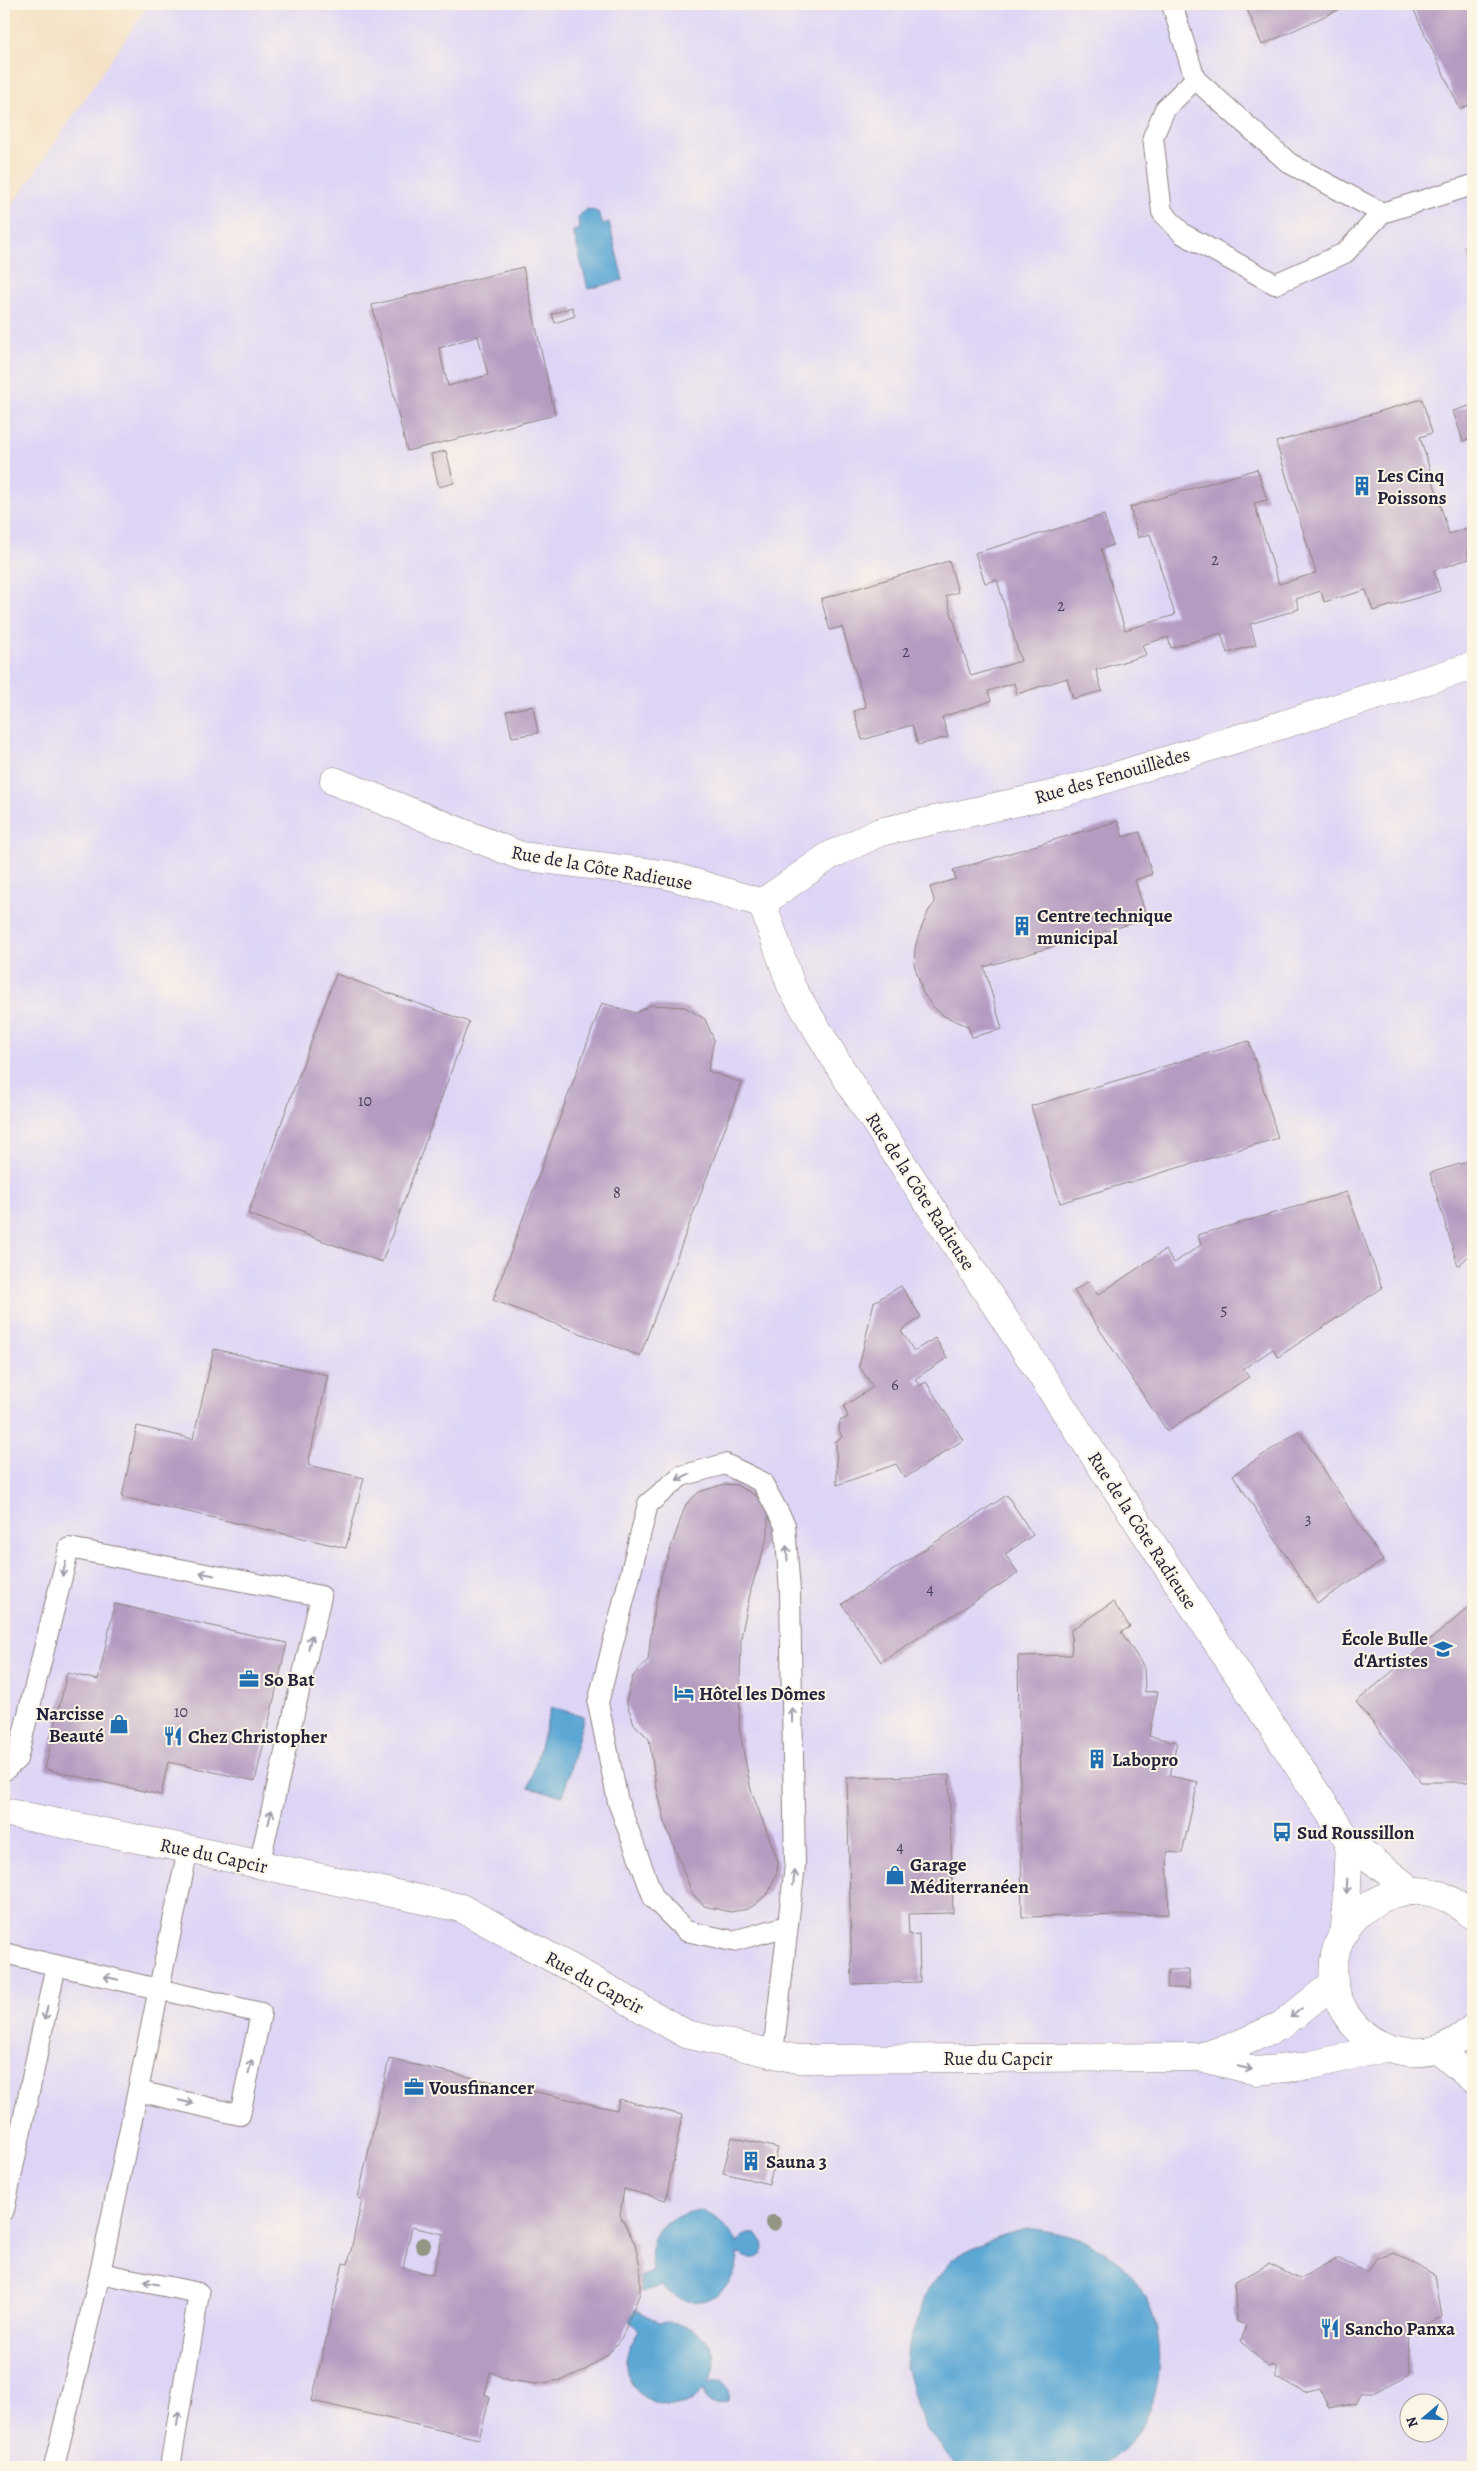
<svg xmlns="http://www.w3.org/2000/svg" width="1477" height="2471" font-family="Alegreya,serif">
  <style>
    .built { fill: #ded5f6; fill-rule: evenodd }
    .water { fill: #5ca7d4; stroke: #3f6488 }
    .building { fill: #b49bc1; fill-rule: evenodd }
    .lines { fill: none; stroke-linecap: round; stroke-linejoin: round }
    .lane-casing { stroke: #8b8280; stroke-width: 22 }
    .street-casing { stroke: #8b8280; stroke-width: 29 }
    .lane { stroke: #fff; stroke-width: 20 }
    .street { stroke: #fff; stroke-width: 28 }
    .tree { fill: #959584 }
    .oneway { stroke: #9c9ca7 }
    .labels { text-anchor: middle; stroke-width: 4; stroke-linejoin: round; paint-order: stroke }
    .number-label { font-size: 16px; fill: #46405c }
    .poi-label { font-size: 19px; font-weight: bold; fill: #22223b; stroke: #fcf5e5; text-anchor: start }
    .street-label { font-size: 19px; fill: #22223b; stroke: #fcf5e5 }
  </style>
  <rect width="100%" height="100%" fill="#fcf5e5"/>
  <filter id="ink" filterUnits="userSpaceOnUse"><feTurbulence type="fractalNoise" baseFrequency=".02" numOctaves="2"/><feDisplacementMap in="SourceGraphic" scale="10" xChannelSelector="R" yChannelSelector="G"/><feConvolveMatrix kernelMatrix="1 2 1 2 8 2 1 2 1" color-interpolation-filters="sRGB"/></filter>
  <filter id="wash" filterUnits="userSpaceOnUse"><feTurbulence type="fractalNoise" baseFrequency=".0096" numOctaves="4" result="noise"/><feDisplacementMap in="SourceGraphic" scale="20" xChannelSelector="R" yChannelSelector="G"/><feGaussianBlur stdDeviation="1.12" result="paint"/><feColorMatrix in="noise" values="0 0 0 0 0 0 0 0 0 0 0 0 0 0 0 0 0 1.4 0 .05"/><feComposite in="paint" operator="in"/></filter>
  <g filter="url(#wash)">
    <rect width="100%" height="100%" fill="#f4e1c5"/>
    <path class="built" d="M149,4H1473V2467H4V218ZM1410,2404H1440V2434H1410Z"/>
    <g class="water">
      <path d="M587,209L598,212L603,224L609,222L623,280L588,289L573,231L579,230L578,217Z"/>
      <path d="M551,1707L584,1716L563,1796L529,1787Z"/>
      <path d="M699,2210C719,2217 727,2225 737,2244C742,2235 746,2233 757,2234C772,2251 756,2267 738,2253C739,2278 716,2306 688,2301C677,2299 670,2293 661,2286L640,2293V2277L653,2271C646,2232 662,2218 699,2210Z"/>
      <path d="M1026,2228C1055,2232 1087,2237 1111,2256C1165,2298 1174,2376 1138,2433C1131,2444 1111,2463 1099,2467C1089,2470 1074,2467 1064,2467C1029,2467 994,2467 959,2467L926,2428L917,2408L906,2366L908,2346L928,2289L951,2260L986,2242Z"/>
      <path d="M635,2309L658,2323C690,2316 730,2349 709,2382L722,2381C729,2387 731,2392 728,2401C716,2408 704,2404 705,2389C699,2394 693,2401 686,2403C659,2412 625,2394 626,2362C626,2351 633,2339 639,2330L629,2321Z"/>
    </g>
    <g id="blocks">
      <g class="building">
        <path d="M1245,4H1351L1262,45Z"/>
        <path d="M1411,4H1473V103L1460,109Z"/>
        <path d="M1473,251V266L1468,253Z"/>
        <path d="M523,267L555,415L407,451L372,305ZM478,336L488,375L448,386L439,348Z"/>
        <path d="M572,307L575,316L555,323L552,314Z"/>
        <path d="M1422,399L1432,433L1420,437L1449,534L1473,526V546L1467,548L1469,559L1434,570L1440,591L1373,611L1366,590L1324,602L1321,591L1296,599L1299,609L1250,624L1256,645L1227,653L1221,633L1171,648L1168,637L1142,645L1146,655L1096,670L1102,691L1073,699L1067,678L1017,694L1014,683L988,691L991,701L942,717L948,737L918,745L912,725L862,740L854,711L866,707L842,627L830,630L821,599L949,561L958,592L946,596L971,676L1021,661L997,580L985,583L975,553L1104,515L1113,545L1101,549L1125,630L1175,615L1150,534L1138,538L1130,507L1257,469L1267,500L1254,503L1279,584L1316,573L1276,442Z"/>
        <path d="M1473,405V438L1463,441L1453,411Z"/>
        <path d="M446,451L454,483L439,487L431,454Z"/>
        <path d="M533,706L538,733L512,737L506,711Z"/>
        <path d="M1118,821L1123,837L1140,832L1152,874L1135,880L1147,919L984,967L1002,1029L972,1037L968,1026L944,1016L932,1006L923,993L914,964L915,948L919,934L929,910L935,903L930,887L956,879L953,870Z"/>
        <path d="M336,974L469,1022L382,1262L248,1214Z"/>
        <path d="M602,1003L636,1013L651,1005L685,1007L705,1019L714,1040L708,1071L742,1083L640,1356L493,1300Z"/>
        <path d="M1249,1041L1278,1138L1060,1203L1031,1106Z"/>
        <path d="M1473,1160V1252L1458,1266L1430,1173Z"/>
        <path d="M1347,1192L1382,1288L1278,1357L1273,1349L1243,1369L1249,1377L1167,1431L1074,1291L1089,1281L1098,1295L1165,1250L1174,1263L1201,1245L1198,1235Z"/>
        <path d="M901,1286L921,1317L901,1331L914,1351L935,1338L947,1358L915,1379L920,1386L926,1382L963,1440L905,1478L896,1464L837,1485L836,1441L842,1437L839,1430L840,1421L848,1417L844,1406L873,1387L859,1366L874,1302Z"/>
        <path d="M214,1349L328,1375L308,1465L364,1478L346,1548L122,1497L137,1426L193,1439Z"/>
        <path d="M1299,1431L1383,1561L1317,1603L1233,1475Z"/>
        <path d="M724,1484L736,1485L757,1496L768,1513V1535L751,1589L741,1637L739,1728L751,1790L778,1861L777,1872L769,1892L756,1904L748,1909L730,1912L704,1906L692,1893L666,1826L656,1785L649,1739L634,1724L626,1701L633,1676L648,1660L653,1616L662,1573L686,1504L699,1492Z"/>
        <path d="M1007,1495L1033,1535L1005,1554L1018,1573L881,1662L842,1604Z"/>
        <path d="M1113,1602L1130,1627L1121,1632L1144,1667L1145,1692L1158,1691L1149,1736L1177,1742L1170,1776L1198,1782L1182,1853L1167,1852L1169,1914L1022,1917L1018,1656L1072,1655L1071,1630Z"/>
        <path d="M115,1604L287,1643L255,1781L168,1762L161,1795L45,1769L67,1673L98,1680Z"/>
        <path d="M1473,1604V1782H1421L1356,1702Z"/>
        <path d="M949,1775L953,1913L908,1914L909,1935L919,1934L920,1982L852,1984L847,1778Z"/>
        <path d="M1168,1970H1189V1988H1167Z"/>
        <path d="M389,2059L617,2110L619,2099L682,2115L666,2200L624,2189L620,2215L635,2244L640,2266V2293L622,2337L608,2354L587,2369L562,2380L536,2384L508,2380L490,2372L485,2394L490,2397L479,2439L312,2401L343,2263L348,2264L362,2199L358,2198ZM412,2227L443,2234L433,2275L403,2268Z"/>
        <path d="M732,2137L778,2148L769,2184L723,2173Z"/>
        <path d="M1394,2252L1435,2275L1442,2317L1408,2332L1410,2374L1375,2392H1362L1356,2403L1329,2409L1319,2388L1305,2392L1276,2378V2367L1273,2365L1268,2367L1241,2341L1246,2325L1237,2322L1234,2283L1269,2264L1299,2279L1337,2258L1368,2273L1376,2258Z"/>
      </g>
    </g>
  </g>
  <g filter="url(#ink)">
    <use href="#blocks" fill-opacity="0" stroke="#8b8280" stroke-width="1"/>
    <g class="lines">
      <defs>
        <g id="lane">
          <path d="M1172,4L1195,79L1289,163L1382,213L1473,185"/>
          <path d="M1195,79L1165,109L1153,137L1162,212L1183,234L1275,284L1345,253L1382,213"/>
          <path d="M4,1771L17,1759L69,1548L321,1596L259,1865"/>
          <path d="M4,1953L261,2013L240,2115L138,2091"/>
          <path d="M773,2053L795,1865L790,1592L785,1525L762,1482L725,1464L681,1476L648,1504L598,1703L618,1802L654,1899L686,1931L733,1941L788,1926"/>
          <path d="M4,2210L56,1965"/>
          <path d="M100,2273L199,2293L170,2467"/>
          <path d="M54,2467L100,2273L188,1849"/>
        </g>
        <g id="street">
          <path d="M334,781L521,856L668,875L762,903"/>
          <path d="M762,903L792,988L854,1090L1301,1770L1349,1842L1412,1891"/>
          <path d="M762,903L829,856L880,832L1064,792L1473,666"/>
          <path d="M4,1812L188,1849L461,1908L591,1979L686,2034L797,2059L1198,2057L1256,2071L1307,2066L1384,2048"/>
          <path d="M1473,1916C1461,1907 1449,1897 1434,1893C1391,1883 1345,1911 1335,1955C1326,1999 1355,2041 1397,2050C1427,2057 1451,2048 1473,2028"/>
          <path d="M1345,1931L1349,1842"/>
          <path d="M1438,2050L1473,2079"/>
          <path d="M1199,2057L1230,2048L1282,2025L1334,1983"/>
        </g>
      </defs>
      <use href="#lane" class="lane-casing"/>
      <use href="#street" class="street-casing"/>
      <use href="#lane" class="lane"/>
      <use href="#street" class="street"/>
    </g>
    <g class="tree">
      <circle cx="773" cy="2223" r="8"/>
      <circle cx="423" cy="2245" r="8"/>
    </g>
    <defs><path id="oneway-shaft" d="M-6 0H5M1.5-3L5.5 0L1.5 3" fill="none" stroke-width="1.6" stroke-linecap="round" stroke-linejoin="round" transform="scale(1.25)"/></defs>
    <g class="oneway">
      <use href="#oneway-shaft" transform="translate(683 1477) rotate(154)"/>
      <use href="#oneway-shaft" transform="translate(787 1553) rotate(-94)"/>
      <use href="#oneway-shaft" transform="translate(64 1569) rotate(104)"/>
      <use href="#oneway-shaft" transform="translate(207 1574) rotate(-169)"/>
      <use href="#oneway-shaft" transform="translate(310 1642) rotate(-77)"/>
      <use href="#oneway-shaft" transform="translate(792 1715) rotate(-91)"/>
      <use href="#oneway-shaft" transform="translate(270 1817) rotate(-77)"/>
      <use href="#oneway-shaft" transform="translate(794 1878) rotate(-83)"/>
      <use href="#oneway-shaft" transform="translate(1347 1886) rotate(92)"/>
      <use href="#oneway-shaft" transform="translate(111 1978) rotate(-167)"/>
      <use href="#oneway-shaft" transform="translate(46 2013) rotate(102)"/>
      <use href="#oneway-shaft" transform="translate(1296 2013) rotate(141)"/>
      <use href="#oneway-shaft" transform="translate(250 2067) rotate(-78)"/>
      <use href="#oneway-shaft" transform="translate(1245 2068) rotate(13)"/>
      <use href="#oneway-shaft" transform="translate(186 2102) rotate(13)"/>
      <use href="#oneway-shaft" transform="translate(151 2283) rotate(-169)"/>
      <use href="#oneway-shaft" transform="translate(178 2419) rotate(-81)"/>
    </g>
  </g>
  <defs>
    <symbol id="building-bare" viewBox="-9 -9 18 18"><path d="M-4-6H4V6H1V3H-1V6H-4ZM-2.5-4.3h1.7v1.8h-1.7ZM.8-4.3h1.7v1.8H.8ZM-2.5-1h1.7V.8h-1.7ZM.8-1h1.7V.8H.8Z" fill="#1f6fb2" stroke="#fcf5e5" stroke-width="2.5" paint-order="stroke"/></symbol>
    <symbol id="school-bare" viewBox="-9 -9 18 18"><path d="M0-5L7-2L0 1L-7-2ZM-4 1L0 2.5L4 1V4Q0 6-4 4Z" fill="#1f6fb2" stroke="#fcf5e5" stroke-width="2.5" paint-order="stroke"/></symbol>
    <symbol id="office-bare" viewBox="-9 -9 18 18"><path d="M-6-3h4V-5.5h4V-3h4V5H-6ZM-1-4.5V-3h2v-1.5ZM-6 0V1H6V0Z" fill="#1f6fb2" stroke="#fcf5e5" stroke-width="2.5" paint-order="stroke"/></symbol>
    <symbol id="hotel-bare" viewBox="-9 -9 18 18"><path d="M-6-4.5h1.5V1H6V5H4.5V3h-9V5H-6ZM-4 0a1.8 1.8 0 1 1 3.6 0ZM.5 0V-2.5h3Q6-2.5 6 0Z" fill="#1f6fb2" stroke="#fcf5e5" stroke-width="2.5" paint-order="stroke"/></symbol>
    <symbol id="shop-bare" viewBox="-9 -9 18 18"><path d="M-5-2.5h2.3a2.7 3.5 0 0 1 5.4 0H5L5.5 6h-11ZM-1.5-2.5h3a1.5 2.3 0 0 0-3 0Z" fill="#1f6fb2" stroke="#fcf5e5" stroke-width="2.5" paint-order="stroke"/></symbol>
    <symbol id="restaurant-bare" viewBox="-9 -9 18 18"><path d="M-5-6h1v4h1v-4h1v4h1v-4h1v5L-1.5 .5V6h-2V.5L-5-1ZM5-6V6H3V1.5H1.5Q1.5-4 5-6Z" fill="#1f6fb2" stroke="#fcf5e5" stroke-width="2.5" paint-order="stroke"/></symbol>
    <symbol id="bus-bare" viewBox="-9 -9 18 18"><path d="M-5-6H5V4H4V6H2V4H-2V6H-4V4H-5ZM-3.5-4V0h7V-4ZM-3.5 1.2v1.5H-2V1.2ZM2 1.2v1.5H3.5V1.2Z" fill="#1f6fb2" stroke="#fcf5e5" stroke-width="2.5" paint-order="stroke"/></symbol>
  </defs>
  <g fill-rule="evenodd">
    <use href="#building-bare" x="1348" y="472" width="28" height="28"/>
    <use href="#building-bare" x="1008" y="912" width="28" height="28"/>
    <use href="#school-bare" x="1429" y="1635" width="28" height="28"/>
    <use href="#office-bare" x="235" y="1665" width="28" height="28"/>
    <use href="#hotel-bare" x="670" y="1679" width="28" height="28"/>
    <use href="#shop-bare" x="105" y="1710" width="28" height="28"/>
    <use href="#restaurant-bare" x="159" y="1722" width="28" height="28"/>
    <use href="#building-bare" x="1083" y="1745" width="28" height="28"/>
    <use href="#bus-bare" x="1268" y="1818" width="28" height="28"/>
    <use href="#shop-bare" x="881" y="1861" width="28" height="28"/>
    <use href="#office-bare" x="400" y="2073" width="28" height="28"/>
    <use href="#building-bare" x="737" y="2147" width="28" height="28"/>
    <use href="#restaurant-bare" x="1316" y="2314" width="28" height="28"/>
  </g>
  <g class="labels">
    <g class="number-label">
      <text x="1215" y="565">2</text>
      <text x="1061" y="611">2</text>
      <text x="906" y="657">2</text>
      <text x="365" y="1106">10</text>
      <text x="617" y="1198">8</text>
      <text x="1224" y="1315">5</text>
      <text x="895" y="1390">6</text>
      <text x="1308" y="1524">3</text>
      <text x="930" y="1594">4</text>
      <text x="181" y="1717">10</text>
      <text x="900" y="1852">4</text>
    </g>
    <g class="poi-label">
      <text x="1377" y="482">Les Cinq<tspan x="1377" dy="22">Poissons</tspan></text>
      <text x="1037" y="922">Centre technique<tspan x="1037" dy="22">municipal</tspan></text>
      <text x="1428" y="1645" text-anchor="end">École Bulle<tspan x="1428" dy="22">d'Artistes</tspan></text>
      <text x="264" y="1686">So Bat</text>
      <text x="699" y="1700">Hôtel les Dômes</text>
      <text x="104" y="1720" text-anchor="end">Narcisse<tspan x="104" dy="22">Beauté</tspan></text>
      <text x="188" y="1743">Chez Christopher</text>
      <text x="1112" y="1766">Labopro</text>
      <text x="1297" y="1839">Sud Roussillon</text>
      <text x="910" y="1871">Garage<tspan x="910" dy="22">Méditerranéen</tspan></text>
      <text x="429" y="2094">Vousfinancer</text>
      <text x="766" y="2168">Sauna 3</text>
      <text x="1345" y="2335">Sancho Panxa</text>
    </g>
    <g class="street-label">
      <text transform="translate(1112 775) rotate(-16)" y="7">Rue des Fenouillèdes</text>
      <text transform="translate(602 867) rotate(10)" y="7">Rue de la Côte Radieuse</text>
      <text transform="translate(921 1191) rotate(57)" y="7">Rue de la Côte Radieuse</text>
      <text transform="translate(1143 1530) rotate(57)" y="7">Rue de la Côte Radieuse</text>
      <text transform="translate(214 1855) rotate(12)" y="7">Rue du Capcir</text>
      <text transform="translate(595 1982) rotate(29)" y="7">Rue du Capcir</text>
      <text x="998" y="2065">Rue du Capcir</text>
    </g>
  </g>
  <rect width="1477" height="2471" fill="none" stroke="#fcf5e5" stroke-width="20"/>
  <g transform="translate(1424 2418) rotate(251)"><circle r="24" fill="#fcf5e5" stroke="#a5a1a1"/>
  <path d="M0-4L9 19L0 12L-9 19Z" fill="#1f6fb2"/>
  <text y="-8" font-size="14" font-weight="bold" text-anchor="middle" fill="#22223b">N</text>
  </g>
</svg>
